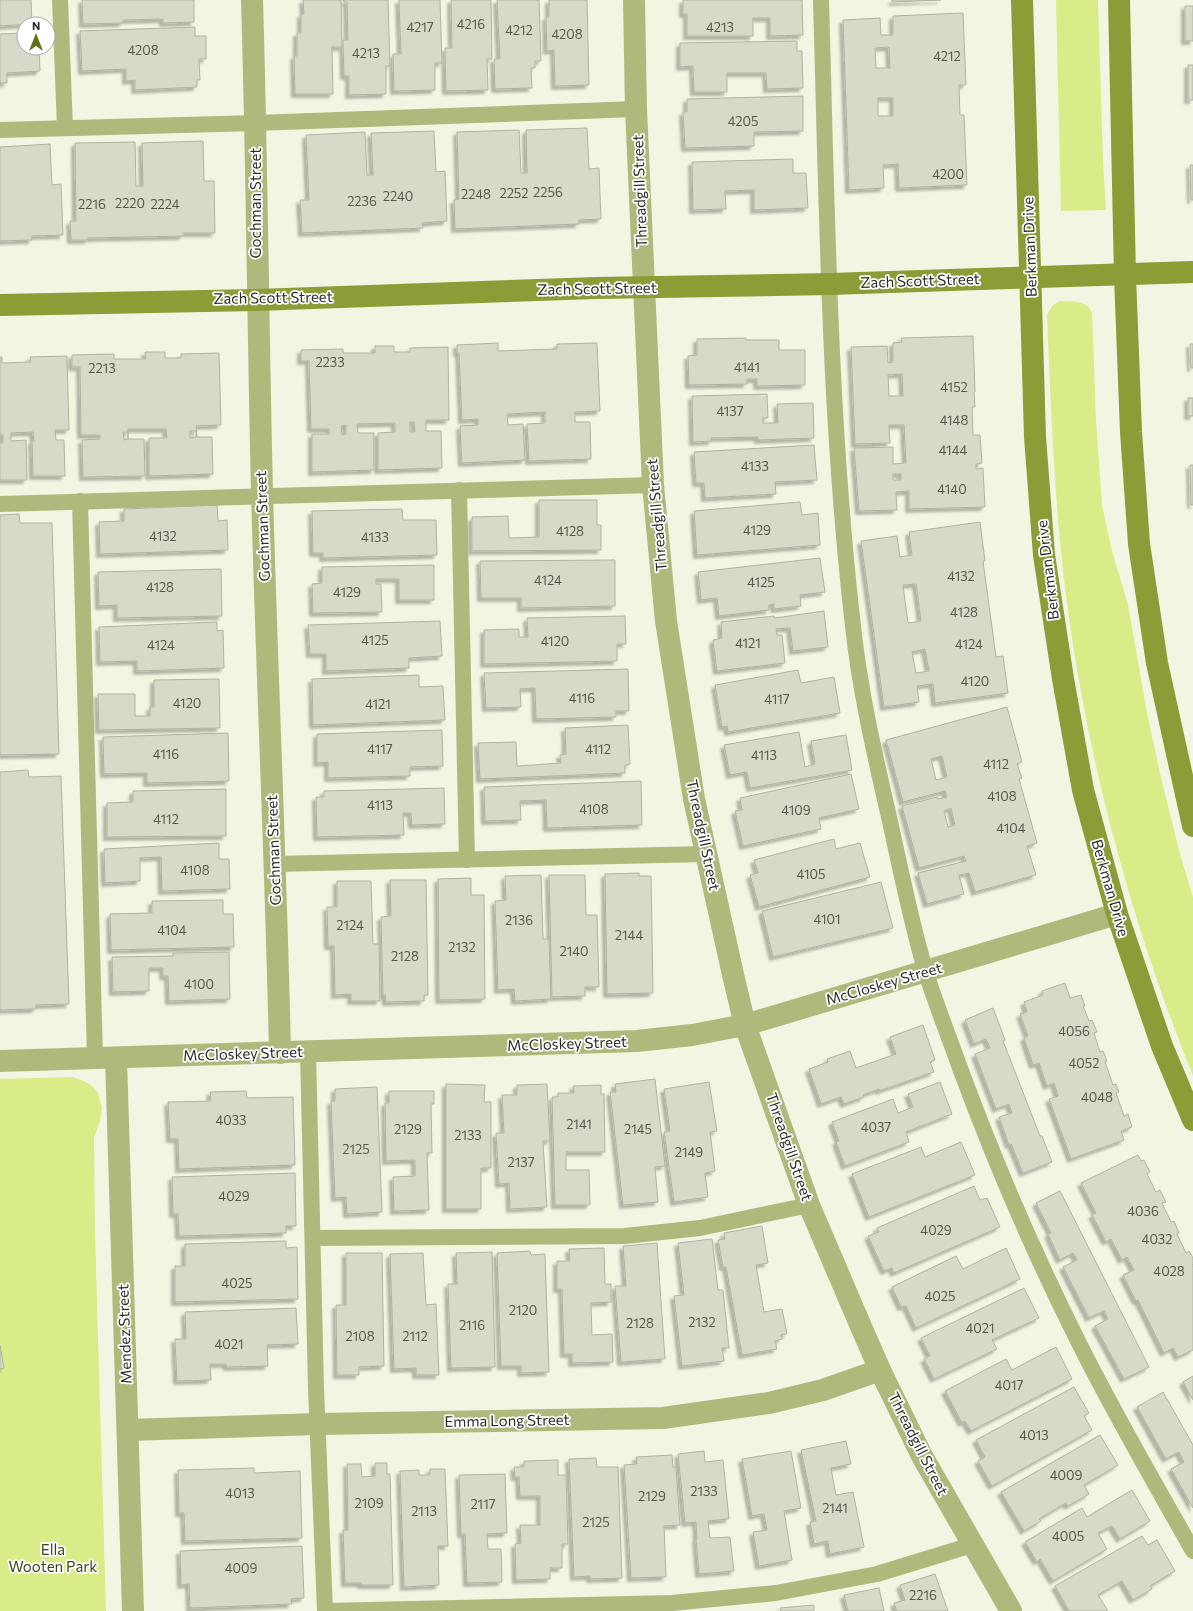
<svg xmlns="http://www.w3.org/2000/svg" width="1193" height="1611" font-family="Commissioner,sans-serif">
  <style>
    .green { fill: #d8ed87 }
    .building { fill: #d6dac8; stroke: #afb3a1; fill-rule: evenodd; filter: url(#shadow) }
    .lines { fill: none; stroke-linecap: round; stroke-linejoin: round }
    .lane { stroke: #adba7c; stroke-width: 16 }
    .street { stroke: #adba7c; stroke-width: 22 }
    .secondary { stroke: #8b9d36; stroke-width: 22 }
    .labels { text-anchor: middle; stroke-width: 3.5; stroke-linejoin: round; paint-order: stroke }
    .number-label { font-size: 13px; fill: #56584e }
    .street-label { font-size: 15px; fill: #2b2d26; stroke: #fff }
    .park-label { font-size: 15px; fill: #3d451b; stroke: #fff }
  </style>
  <defs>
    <filter id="shadow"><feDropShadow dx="-3.5" dy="3.5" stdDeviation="1" flood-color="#0004"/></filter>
  </defs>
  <rect width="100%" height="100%" fill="#f1f6e3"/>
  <g class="green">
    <path d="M1056,0H1098L1103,162L1106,210L1061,211Z"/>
    <path d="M1060,301C1072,302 1087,299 1092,313L1096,420L1102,505L1112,551L1128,605L1147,713L1162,782L1181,858L1193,897V1076C1124,905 1078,725 1060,542C1053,466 1050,391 1047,315L1053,305Z"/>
    <path d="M73,1077L86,1082L92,1086L98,1093L102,1108L100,1121L94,1138L95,1233L106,1611H0V1079Z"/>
  </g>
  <g class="building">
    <path d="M0,0H31L32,24L0,26Z"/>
    <path d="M82,0H194V22L163,23V19L123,20V23L83,24Z"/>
    <path d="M303,0H341L342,47H332L333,94H295L294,56H297V33H301V14H304Z"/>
    <path d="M343,0H388L390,66H386V94L349,95V76H344L343,40H348L347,2H344Z"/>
    <path d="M399,0H440L442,63H435V90L394,91L393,54H401Z"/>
    <path d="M451,0H491L492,59H487L488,90L446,91L445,48H452Z"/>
    <path d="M497,0H539L541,61H535V68H531L532,88L495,89L494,59H500Z"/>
    <path d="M549,0H587L589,85L555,86L554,50L547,51L546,17H549Z"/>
    <path d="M683,0H802L803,35L770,36V18H753V36H687V14H683Z"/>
    <path d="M892,0H941L892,2Z"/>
    <rect x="1185" y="6" width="8" height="35"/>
    <path d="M963,13L966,85H959L960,115H964L967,185L899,188L898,164L883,165L884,188L849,190L843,20L880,18L881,35H893V16ZM889,47L890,68H876L875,48ZM878,98H893V116H878Z"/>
    <path d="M195,27V36H206V59H199L200,80H197V87L135,90V80L126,81V69L82,71L80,31Z"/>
    <path d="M24,33V48H39L40,71L7,73V83H0V34Z"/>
    <path d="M797,41V51H802V54L803,88L767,89L766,73H727V92H694L693,66L680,67V43Z"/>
    <rect x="1188" y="65" width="5" height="35"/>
    <path d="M803,96V131L754,132V146L685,148L683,112H687V99Z"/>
    <path d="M587,128L589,169L599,168L601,219L579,220V224L455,229L454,200L459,199L457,132L519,130L521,173H527L526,130Z"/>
    <path d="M434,131L436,172L445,171L447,221L422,223L423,228L302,233L300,200H309L306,135L365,132L367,175H373L371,133Z"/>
    <path d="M203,141L204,181H214L215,233H183V236L88,238V240H71L70,221H76L75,143L135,142L136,186H143L142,143Z"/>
    <path d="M50,144L52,185L61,184L63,235L32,236V240L0,241V147Z"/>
    <path d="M793,159V173H806L808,208L754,210V190L725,191L726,209L693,210L692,162Z"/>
    <path d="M1190,165H1193V200H1191Z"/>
    <path d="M973,336L975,392H974L975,407H972L973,435H980L982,463L976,464V469L983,468L985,507L909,509V491L896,492L897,510L859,511L854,448L893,447V464L906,463L904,425H889L890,443L855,444L851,347L887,346L888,363L893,362V343L902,342L901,338ZM902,374L903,396H889L888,375ZM893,474H901V480H893Z"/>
    <path d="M746,338V340H779V350H805V385L757,386V379H747V384L689,385L688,356L697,355V339Z"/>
    <path d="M498,343V351L557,349V344L597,343L600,411L575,412V422H590L591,459L529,461L527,424L545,423V412L507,414L508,425L523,424L525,460L462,463L460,426L478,425V419L462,420L459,353H457V345Z"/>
    <path d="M1190,344H1193V368H1191Z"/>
    <path d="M375,346H394V352H410V348L448,347L449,420H426V431H441L442,468L378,470V433L395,432V423L357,424L358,433H374V470L312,472V434H329V429H311L309,361H301V350L343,349V353H375ZM410,422H414L415,432H410ZM346,425V434L342,435L341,426Z"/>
    <path d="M145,352H165V358H181V354L219,353L221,425L196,426L197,437H212L213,474L149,476V438H167L166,429H128V439H144L145,476L83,477L82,440L100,439V435H81L80,367H72V355L114,354V359H146ZM190,431H196V437L190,438ZM123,432H128V439L124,440Z"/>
    <path d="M67,356L69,430H55L56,440H64L65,476H33L32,441H34L33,432L11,433V441L26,440L27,480H0V443H3V435H0V357H2V363L31,362L30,357Z"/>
    <path d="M767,394L768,418H763V423H778L777,404L813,403L814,438L758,440V437L711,438L712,441L693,442L692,396Z"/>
    <rect x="1188" y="398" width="5" height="18"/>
    <path d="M814,445L817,480L775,482L776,494L705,498L704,483H696L694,452Z"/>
    <path d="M1190,465H1193V505H1191Z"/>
    <path d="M539,500H597V525H601V550L472,551V517L508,516L509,538L539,537Z"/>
    <path d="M800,502L802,515L818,513L820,545L697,555L694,511Z"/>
    <path d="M217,505L218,521L227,520L228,550L100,554L99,522L124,521V509Z"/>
    <path d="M402,509L403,520H436L437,555L323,558V553H313L312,511Z"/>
    <path d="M19,514L20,523H52L59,754L0,755V515Z"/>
    <path d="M980,522L985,561H983L996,657L1003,656L1008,693L935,703L933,684L917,686L919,702L884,707L861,541L897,536L900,557L912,555L909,532ZM916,584L921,621L908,623L903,585ZM925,649L929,671L916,673L912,652Z"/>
    <path d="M820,558L825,592L800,595L801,606L774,609V604L769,605V610L719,616L717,598L701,600L698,572Z"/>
    <path d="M615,560V606L521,608V598H481L480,561Z"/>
    <path d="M434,565V600H399V579H376V584H381L382,612L313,613L312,584L322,583V567Z"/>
    <path d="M221,569L222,616L117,618V605L99,606L98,572Z"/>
    <path d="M824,611L828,647L793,651L790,628L776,629L777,635H782L785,663L717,671L713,640L722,638L721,622L774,616L775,618Z"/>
    <path d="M625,616L626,644H617V661L484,664V630L519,629V637H528L527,618Z"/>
    <path d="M440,621L442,656L409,658V668L326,671V654H310L308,625Z"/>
    <path d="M217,622V631L223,630L224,668L137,671V661L100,662L99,627Z"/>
    <path d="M628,669L629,711H616V717L536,719L535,688L520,689L521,707L486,708L484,673Z"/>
    <path d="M798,670L801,683L834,677L840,713L728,732L727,726L722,727L715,685Z"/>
    <path d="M419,675V687L443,686L445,720L313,725L312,679Z"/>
    <path d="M219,679L220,728L99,730L98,694H135V716H150V707H154V680Z"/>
    <path d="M1007,707L1022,762L1017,764L1022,778L1019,779L1037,843L1027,846L1036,875L975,892L969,873L959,875L964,894L927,904L918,873L966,861L964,856L919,868L902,806L937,797L938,799L947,797L945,791L903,802L886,740ZM942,756L947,777L936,780L931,759ZM951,808L955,825L948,827L944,811Z"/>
    <path d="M628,725L630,764L625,765V773L480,779L478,743L516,742L517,766L561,763L560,755L566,754L565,728Z"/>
    <path d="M442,730L443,766L410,767V776L328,778V762L317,763V734Z"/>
    <path d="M799,732L805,767L815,764L811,741L846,735L852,770L750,788L747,772L730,775L724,745Z"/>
    <path d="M228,733L229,781L147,783V773L104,774L103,737Z"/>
    <path d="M28,770L29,777L61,776L69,1004L36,1005V1009L0,1010V772Z"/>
    <path d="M851,774L859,809L819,818L821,829L743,846L735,811L742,810L740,798Z"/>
    <path d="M641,781L642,825L547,828L546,800L520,801L521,820L485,821L484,787Z"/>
    <path d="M444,788L445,824L412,825L411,813H403L404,835L317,837L316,797H324V791Z"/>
    <path d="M226,789V836L107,837V803L133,802V791Z"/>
    <path d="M834,839L836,849L860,843L870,877L759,907L750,875L758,873L754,860Z"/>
    <path d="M219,843V859H229L230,889L162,891L161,857L140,858V881L105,883L104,849Z"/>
    <path d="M639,873V876H651L653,993L607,994L605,874Z"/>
    <path d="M541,875L543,939H549L551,999L515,1001L514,989L498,990L495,901L506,900L505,876Z"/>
    <path d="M549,875H585L586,915H597L599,987H585V996L552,997Z"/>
    <path d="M471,878V895H484L485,999L439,1000L438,879Z"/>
    <path d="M390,880H426L428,995H424V1001L386,1002L385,995H383L381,917L391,916Z"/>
    <path d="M337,881H371L373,944H379L380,1001H351V994L335,995L334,946H328L327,907H337Z"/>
    <path d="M881,882L893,928L773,957L762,911Z"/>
    <path d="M223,900V914H233L234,947L111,950L110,914L152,913V901Z"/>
    <path d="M229,952L230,999L169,1001L168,976H163V968H149V991L113,992L112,957L173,956V953Z"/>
    <path d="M1065,983L1070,998L1081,995L1085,1006H1083L1089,1021L1092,1020L1097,1032L1094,1033L1100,1052L1103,1051L1107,1061L1105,1062L1113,1085L1116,1084L1119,1092L1116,1093L1124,1116L1128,1114L1132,1127L1121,1131L1124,1140L1071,1159L1049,1099L1058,1096L1054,1083L1047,1086L1039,1063L1033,1065L1024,1038L1028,1036L1020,1014L1027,1012L1024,1002L1043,995L1042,991Z"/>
    <path d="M993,1008L1005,1040L1003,1041L1040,1136H1042L1052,1162L1023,1173L1011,1144L1009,1145L999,1117L1012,1113L1009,1104L996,1109L975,1054L990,1048L986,1039L974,1044L965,1020Z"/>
    <path d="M923,1025L935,1060L930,1062L934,1072L879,1091V1089L863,1095L864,1097L844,1104L841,1097L821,1104L809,1069L828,1062L827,1059L850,1051L856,1068L896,1054L890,1037Z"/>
    <path d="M655,1079L665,1166L655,1167L658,1202L623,1205L610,1092H616L615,1084Z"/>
    <path d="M709,1082L717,1131L710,1132L715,1171L705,1173L708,1197L674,1202L664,1132L670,1131L664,1089Z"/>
    <path d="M940,1082L952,1114L906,1132L909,1142L845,1166L836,1142L839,1141L832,1122L893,1099L898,1113L913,1107L908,1094Z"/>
    <path d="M446,1084L485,1085L484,1102H491V1168H481V1209H446Z"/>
    <path d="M547,1084L550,1141H543L547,1207L510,1209L509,1183L499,1184L496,1133H504L502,1095H517V1085Z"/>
    <path d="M601,1085V1094H604L605,1152H566V1170H589L590,1205H555L552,1097H558V1093H574L573,1086Z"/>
    <path d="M377,1087L382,1212L347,1214L346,1197L335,1198L331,1101H335V1089Z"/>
    <path d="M246,1091L247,1098L293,1097L295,1165L179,1169L178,1139H170L168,1102L211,1101L210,1092Z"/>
    <path d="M389,1091H434V1104H431L432,1153H427L429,1210L394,1211L393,1177L415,1176V1160L386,1161L385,1103H389Z"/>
    <path d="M961,1142L975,1175L869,1217L852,1174L921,1147L925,1157Z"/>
    <path d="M1138,1155L1141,1161L1144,1160L1150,1172L1147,1174L1156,1192L1160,1190L1166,1202L1162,1203L1171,1222L1174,1221L1179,1233L1177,1234L1186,1253L1189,1251L1193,1258V1264L1192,1265L1193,1267V1350L1178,1357L1173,1348L1164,1353L1138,1300L1136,1301L1123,1275L1134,1270L1127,1257L1122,1260L1111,1239L1106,1242L1092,1215L1096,1213L1081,1183Z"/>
    <path d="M295,1173L296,1226H286V1233L179,1236L178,1214H173L172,1177Z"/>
    <path d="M974,1186L980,1200L987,1198L1000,1227L894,1273L892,1268L884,1271L868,1236L879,1232L877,1228Z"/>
    <path d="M1060,1191L1149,1367L1124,1379L1095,1326L1108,1319L1104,1311L1089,1318L1063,1267L1077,1260L1073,1253L1060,1260L1048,1234L1051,1233L1036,1203Z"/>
    <path d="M762,1226L768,1263L756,1265L764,1312L782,1309L787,1334L781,1335L782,1339L775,1341L777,1349L742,1355L726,1267H723L718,1240L725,1239L724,1233Z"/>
    <path d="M712,1239L718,1290H723L729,1348H722L724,1361L682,1366L674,1296L684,1295L678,1243Z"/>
    <path d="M286,1241V1248L297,1247L298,1299L175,1302V1266H185V1244Z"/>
    <path d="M657,1243L665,1359L621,1362L615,1286H626L623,1246Z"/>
    <path d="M604,1248L605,1284H611V1302L591,1303L592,1335L612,1334L613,1362L572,1363V1354H564L562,1289H557V1261H570L569,1249Z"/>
    <path d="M1006,1248L1020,1279L916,1328L906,1306L901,1307L892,1287L956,1256L963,1269Z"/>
    <path d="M530,1251L531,1255L545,1254L549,1372L521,1373V1366H501L497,1253Z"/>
    <path d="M492,1252L495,1367L451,1368L448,1284H457L456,1253Z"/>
    <path d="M346,1253H382L384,1366L359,1367V1375H337L336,1305H346Z"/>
    <path d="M423,1253L426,1305L436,1304L439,1375H416V1368L394,1369L390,1254Z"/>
    <path d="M1024,1288L1039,1318L992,1340L997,1349L934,1379L924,1359L930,1356L921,1338Z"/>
    <path d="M296,1308L298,1344L267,1345L268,1366L227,1367L226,1364H210L211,1380L177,1381L175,1339H186L185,1312Z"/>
    <path d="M0,1345L4,1368L0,1369Z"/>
    <path d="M1056,1347L1072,1379L971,1431L965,1421L962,1423L945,1391L1006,1359L1012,1370Z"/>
    <path d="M1193,1376V1400L1183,1382Z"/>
    <path d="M1074,1387L1089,1413L1084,1416L1092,1430L992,1486L978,1461L985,1457L976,1440Z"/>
    <path d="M1163,1392L1193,1445V1508L1171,1469L1184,1462L1179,1452L1166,1459L1137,1407Z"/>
    <path d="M1100,1435L1118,1465L1084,1485L1089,1494L1068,1506L1066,1503L1039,1519L1041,1521L1024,1531L1001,1492Z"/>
    <path d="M846,1441L851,1464L831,1468L836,1495L853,1492L864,1547L830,1554L828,1541L814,1544L810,1522L816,1521L801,1450Z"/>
    <path d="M704,1451L705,1462L723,1460L729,1519L708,1521L710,1538L730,1537L734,1571L699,1574L696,1539H697L696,1522L685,1523L678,1454Z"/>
    <path d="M791,1451L801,1508L784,1511L792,1560L759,1566L753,1532L767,1530L764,1514L752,1516L742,1459Z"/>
    <path d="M672,1455L673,1467H676L680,1525L664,1526L666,1577L631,1578L624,1465L637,1464L636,1457Z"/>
    <path d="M596,1458L597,1467H618L622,1578L590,1579V1576L574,1577L569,1459Z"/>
    <path d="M558,1460V1475H566L568,1544H562V1568H550V1579L516,1580L515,1544L521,1543L520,1525H540V1496H520L519,1477H515L514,1467H524V1461Z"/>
    <path d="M375,1463H387V1474H390L393,1585H361V1583H345L343,1530H348L347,1464H361L362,1477L375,1476Z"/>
    <path d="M254,1468V1473L300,1471L302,1538L185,1541L184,1513H179L178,1470Z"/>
    <path d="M430,1469H445L448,1546H438L439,1585L404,1587L400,1471L419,1470V1475H430Z"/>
    <path d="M505,1474L507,1533L487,1534L488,1549H501L502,1582L467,1583L465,1534H461L459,1475Z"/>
    <path d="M1132,1490L1150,1521L1120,1539L1112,1526L1098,1533L1107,1549L1053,1581L1040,1559L1037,1562L1025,1542L1082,1508L1087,1517Z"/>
    <path d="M1142,1536L1148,1545L1157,1540L1175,1571L1150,1586L1152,1589L1133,1600L1122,1581L1098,1595L1108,1611H1069L1055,1586Z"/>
    <path d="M302,1546L304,1598L291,1599L292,1604L190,1608L189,1584L181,1585L180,1551Z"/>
    <path d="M935,1574L948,1611H897L894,1603L905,1600L900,1585Z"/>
    <path d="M879,1588L884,1611H848L844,1595Z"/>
    <path d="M814,1605V1611H781L780,1608Z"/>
  </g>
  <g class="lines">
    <g class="lane">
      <path d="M60,0L65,128"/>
      <path d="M821,0C827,208 829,418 853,626C860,693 876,760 891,826C902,876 912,927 927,976C937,1007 949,1037 960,1068C994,1160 1032,1249 1076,1337C1112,1410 1153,1480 1193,1551"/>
      <path d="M0,130L256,123L636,109"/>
      <path d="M459,490L467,860"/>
      <path d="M80,501L95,1058"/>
      <path d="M0,504L653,485"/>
      <path d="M274,864L706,854"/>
      <path d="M308,1052L316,1388L325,1611L672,1603L776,1593L877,1574L972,1545"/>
      <path d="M313,1238L625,1236L700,1228L809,1205"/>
    </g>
    <g class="street">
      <path d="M252,0C257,164 258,328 262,492C267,679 276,866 280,1053"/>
      <path d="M634,0L636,109L653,485L666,621L694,799L734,979L745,1025L809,1205L862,1329L880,1370L922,1456L1011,1611"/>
      <path d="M116,1058L133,1611"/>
      <path d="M0,1061L637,1041L692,1035L745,1025L1117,914"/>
      <path d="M128,1430L318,1424L663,1418L769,1403L823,1390L880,1370"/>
    </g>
    <g class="secondary">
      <path d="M1022,0L1035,437L1044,555L1063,679L1083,790L1117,914L1162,1046L1193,1120"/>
      <path d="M1119,0L1125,276L1131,432L1139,544L1157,663L1193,826"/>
      <path d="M0,305L257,300L596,288L830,284L1193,272"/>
    </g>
  </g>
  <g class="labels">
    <g class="number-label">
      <text x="471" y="29">4216</text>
      <text x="420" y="32">4217</text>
      <text x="720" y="32">4213</text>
      <text x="519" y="35">4212</text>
      <text x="567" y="39">4208</text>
      <text x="143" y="55">4208</text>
      <text x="366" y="58">4213</text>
      <text x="947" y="61">4212</text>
      <text x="743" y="126">4205</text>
      <text x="948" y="179">4200</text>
      <text x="548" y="197">2256</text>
      <text x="514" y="198">2252</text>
      <text x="476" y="199">2248</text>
      <text x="398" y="201">2240</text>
      <text x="362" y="206">2236</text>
      <text x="130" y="208">2220</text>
      <text x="92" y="209">2216</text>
      <text x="165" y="209">2224</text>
      <text x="330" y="367">2233</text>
      <text x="747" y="372">4141</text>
      <text x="102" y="373">2213</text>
      <text x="954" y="392">4152</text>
      <text x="730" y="416">4137</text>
      <text x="954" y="425">4148</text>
      <text x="953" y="455">4144</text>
      <text x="755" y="471">4133</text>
      <text x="952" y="494">4140</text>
      <text x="757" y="535">4129</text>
      <text x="570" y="536">4128</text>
      <text x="163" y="541">4132</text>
      <text x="375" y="542">4133</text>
      <text x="961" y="581">4132</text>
      <text x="548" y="585">4124</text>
      <text x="761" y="587">4125</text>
      <text x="160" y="592">4128</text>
      <text x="347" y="597">4129</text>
      <text x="964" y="617">4128</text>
      <text x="375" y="645">4125</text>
      <text x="555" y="646">4120</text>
      <text x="748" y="648">4121</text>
      <text x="969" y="649">4124</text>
      <text x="161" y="650">4124</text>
      <text x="975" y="686">4120</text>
      <text x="582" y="703">4116</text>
      <text x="777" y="704">4117</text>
      <text x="187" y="708">4120</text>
      <text x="378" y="709">4121</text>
      <text x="380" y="754">4117</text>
      <text x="598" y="754">4112</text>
      <text x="166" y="759">4116</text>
      <text x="764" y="760">4113</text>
      <text x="996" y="769">4112</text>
      <text x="1002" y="801">4108</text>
      <text x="380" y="810">4113</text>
      <text x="594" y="814">4108</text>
      <text x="796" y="815">4109</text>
      <text x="166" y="824">4112</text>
      <text x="1011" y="833">4104</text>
      <text x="195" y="875">4108</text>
      <text x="811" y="879">4105</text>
      <text x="827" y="924">4101</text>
      <text x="519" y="925">2136</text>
      <text x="350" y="930">2124</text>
      <text x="172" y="935">4104</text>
      <text x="629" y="940">2144</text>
      <text x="462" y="952">2132</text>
      <text x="574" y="956">2140</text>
      <text x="405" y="961">2128</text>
      <text x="199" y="989">4100</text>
      <text x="1074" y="1036">4056</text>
      <text x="1084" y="1068">4052</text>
      <text x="1097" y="1102">4048</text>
      <text x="231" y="1125">4033</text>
      <text x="579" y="1129">2141</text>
      <text x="876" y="1132">4037</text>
      <text x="408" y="1134">2129</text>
      <text x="638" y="1134">2145</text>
      <text x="468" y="1140">2133</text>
      <text x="356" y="1154">2125</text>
      <text x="689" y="1157">2149</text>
      <text x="521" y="1167">2137</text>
      <text x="234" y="1201">4029</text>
      <text x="1143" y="1216">4036</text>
      <text x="936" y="1235">4029</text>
      <text x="1157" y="1244">4032</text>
      <text x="1169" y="1276">4028</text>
      <text x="237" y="1288">4025</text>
      <text x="940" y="1301">4025</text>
      <text x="523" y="1315">2120</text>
      <text x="702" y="1327">2132</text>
      <text x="640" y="1328">2128</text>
      <text x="472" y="1330">2116</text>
      <text x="980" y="1333">4021</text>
      <text x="360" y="1341">2108</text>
      <text x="415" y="1341">2112</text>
      <text x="229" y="1349">4021</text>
      <text x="1009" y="1390">4017</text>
      <text x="1034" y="1440">4013</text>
      <text x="1066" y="1480">4009</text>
      <text x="704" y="1496">2133</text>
      <text x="240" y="1498">4013</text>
      <text x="652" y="1501">2129</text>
      <text x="369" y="1508">2109</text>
      <text x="483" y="1509">2117</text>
      <text x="835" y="1513">2141</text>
      <text x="424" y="1516">2113</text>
      <text x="596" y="1527">2125</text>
      <text x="1068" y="1541">4005</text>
      <text x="241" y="1573">4009</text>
      <text x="923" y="1600">2216</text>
    </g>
    <g class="street-label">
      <text transform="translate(640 191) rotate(-92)" y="5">Threadgill Street</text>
      <text transform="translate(256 203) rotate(-90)" y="5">Gochman Street</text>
      <text transform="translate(1030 247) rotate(-92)" y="5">Berkman Drive</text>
      <text transform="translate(920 281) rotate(-2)" y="5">Zach Scott Street</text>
      <text transform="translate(597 289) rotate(-1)" y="5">Zach Scott Street</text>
      <text transform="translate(273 298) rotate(-1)" y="5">Zach Scott Street</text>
      <text transform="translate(657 515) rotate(-95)" y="5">Threadgill Street</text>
      <text transform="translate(263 526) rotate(-92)" y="5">Gochman Street</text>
      <text transform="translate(1048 570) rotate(-97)" y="5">Berkman Drive</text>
      <text transform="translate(703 835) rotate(78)" y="5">Threadgill Street</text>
      <text transform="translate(274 850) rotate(-92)" y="5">Gochman Street</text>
      <text transform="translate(1110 888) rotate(74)" y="5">Berkman Drive</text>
      <text transform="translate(884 984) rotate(-16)" y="5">McCloskey Street</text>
      <text transform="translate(567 1044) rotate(-2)" y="5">McCloskey Street</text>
      <text transform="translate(243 1054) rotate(-2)" y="5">McCloskey Street</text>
      <text transform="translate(789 1147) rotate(71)" y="5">Threadgill Street</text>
      <text transform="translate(125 1334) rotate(-92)" y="5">Mendez Street</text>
      <text transform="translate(507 1421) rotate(-1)" y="5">Emma Long Street</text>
      <text transform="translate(918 1444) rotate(63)" y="5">Threadgill Street</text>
    </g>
    <g class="park-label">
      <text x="53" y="1555">Ella<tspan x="53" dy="17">Wooten Park</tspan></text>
    </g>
  </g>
  <g transform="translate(36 36)"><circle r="19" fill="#ffffff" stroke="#aaaba8"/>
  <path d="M0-3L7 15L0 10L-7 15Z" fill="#616f19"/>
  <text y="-6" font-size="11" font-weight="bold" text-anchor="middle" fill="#2b2d26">N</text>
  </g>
</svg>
